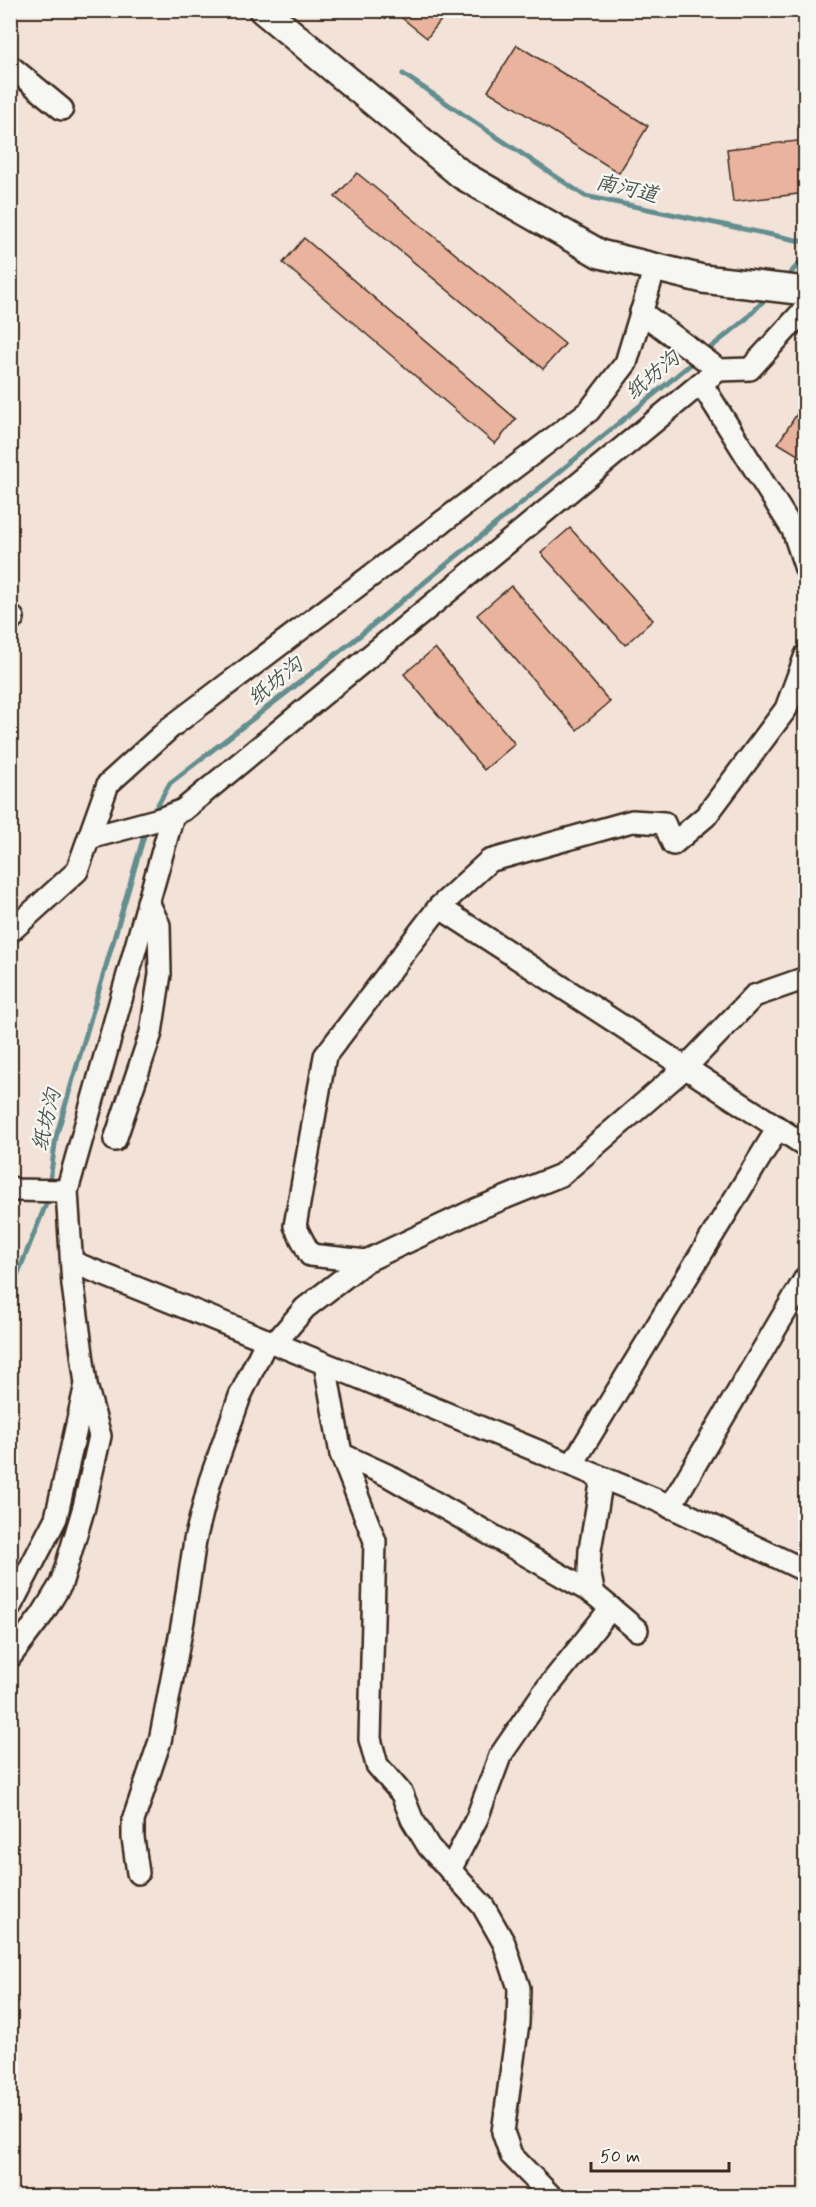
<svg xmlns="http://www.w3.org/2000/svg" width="816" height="2207" font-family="Mynerve,'LXGW WenKai TC',sans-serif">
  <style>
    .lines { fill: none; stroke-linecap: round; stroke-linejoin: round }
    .stream { stroke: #648e8f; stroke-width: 5 }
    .building { fill: #e9b39d; stroke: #3b2a1e; stroke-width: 1.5 }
    .minor-casing { stroke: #3b2a1e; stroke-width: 26 }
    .tertiary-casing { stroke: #3b2a1e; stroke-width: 32 }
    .minor { stroke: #f6f6f2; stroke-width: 21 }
    .tertiary { stroke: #f6f6f2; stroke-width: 27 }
    .labels { text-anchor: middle; stroke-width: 5; stroke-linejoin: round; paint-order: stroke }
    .water-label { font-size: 21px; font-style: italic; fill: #4c544d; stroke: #f6f6f2 }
  </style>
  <rect width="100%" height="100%" fill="#f2e2d8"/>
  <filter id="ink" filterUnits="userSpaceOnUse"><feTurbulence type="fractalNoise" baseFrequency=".0167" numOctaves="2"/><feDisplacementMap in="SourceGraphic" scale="12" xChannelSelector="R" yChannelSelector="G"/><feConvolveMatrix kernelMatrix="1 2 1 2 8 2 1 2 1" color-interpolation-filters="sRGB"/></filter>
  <g filter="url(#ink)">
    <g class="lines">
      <g class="stream">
        <path d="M403,74L585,196L806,242"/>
        <path d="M784,280L806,256"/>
        <path d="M704,353L746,319L769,295"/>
        <path d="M152,815L170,783L353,641L697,359"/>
        <path d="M49,1187L56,1137L146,829"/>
        <path d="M10,1293L46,1204L47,1197"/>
      </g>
    </g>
    <g class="building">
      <path d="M392,10H449L427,38Z"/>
      <path d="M517,45L648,126L619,173L488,91Z"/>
      <path d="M806,140V193L733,202L727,149Z"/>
      <path d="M357,173L565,344L543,369L335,197Z"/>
      <path d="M304,238L516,419L495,444L283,263Z"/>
      <path d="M806,400V460L778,443Z"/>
      <path d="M570,528L653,620L625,645L541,553Z"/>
      <path d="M511,586L610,702L577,730L477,615Z"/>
      <path d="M435,648L515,744L484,770L404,674Z"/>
    </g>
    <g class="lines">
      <defs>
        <g id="minor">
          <path d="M10,66L62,109"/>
          <path d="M641,312L719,370"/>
          <path d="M701,383L793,530L806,569"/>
          <path d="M10,617L13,618L10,620"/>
          <path d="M89,838L160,819L183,810L701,383L719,370L750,369L806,308"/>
          <path d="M439,907L489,861L632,821L664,823L673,844L706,816L786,709L806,655"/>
          <path d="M10,932L77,871L108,784L171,727L589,411L626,363L655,267"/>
          <path d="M115,1140L151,1033L160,974L159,925L148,902"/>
          <path d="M10,1187L14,1190L67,1191L173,815"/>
          <path d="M366,1261L310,1255L295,1226L325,1056L439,907L806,1146"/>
          <path d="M72,1262L341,1370L659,1501L806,1571"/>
          <path d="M275,1343L305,1308L366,1261L477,1209L561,1175L686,1067L754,996L806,978"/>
          <path d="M325,1364L341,1454L375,1541L370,1739L377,1765L402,1794L412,1819L429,1847L483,1906L504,1943L519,1988L518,2023L503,2132L511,2155L551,2196"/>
          <path d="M341,1454L387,1475L594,1594L637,1630"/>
          <path d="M572,1465L778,1128"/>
          <path d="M670,1507L806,1277"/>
          <path d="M594,1594L589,1571L590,1550L602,1478"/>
          <path d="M10,1607L56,1518L86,1384L73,1285L67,1191"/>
          <path d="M10,1657L42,1615L61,1584L84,1507L100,1436L87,1389"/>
          <path d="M450,1870L477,1818L500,1756L544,1692L611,1608"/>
          <path d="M138,1873L133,1838V1821L160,1741L183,1621L195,1540L210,1481L240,1396L267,1340"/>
        </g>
        <path id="tertiary" d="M263,10L462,175L600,254L703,279L806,291"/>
      </defs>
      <use href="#minor" class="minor-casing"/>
      <use href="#tertiary" class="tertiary-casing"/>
      <use href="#minor" class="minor"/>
      <use href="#tertiary" class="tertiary"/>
    </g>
  </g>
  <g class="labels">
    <g class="water-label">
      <text transform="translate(627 188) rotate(13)" y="7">南河道</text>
      <text transform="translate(652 375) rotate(-39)" y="7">纸坊沟</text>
      <text transform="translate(275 681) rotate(-38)" y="7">纸坊沟</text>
      <text transform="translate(46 1120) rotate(-76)" y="7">纸坊沟</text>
    </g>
  </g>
  <rect width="816" height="2207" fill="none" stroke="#f6f6f2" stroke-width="36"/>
  <rect x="18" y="18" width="780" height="2171" fill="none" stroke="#3b2a1e" stroke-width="2" filter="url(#ink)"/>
  <path d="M591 2162v9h138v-9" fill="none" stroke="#3b2a1e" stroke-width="3"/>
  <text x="600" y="2162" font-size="18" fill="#3b2a1e" stroke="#f6f6f2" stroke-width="4.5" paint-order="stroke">50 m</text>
</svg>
